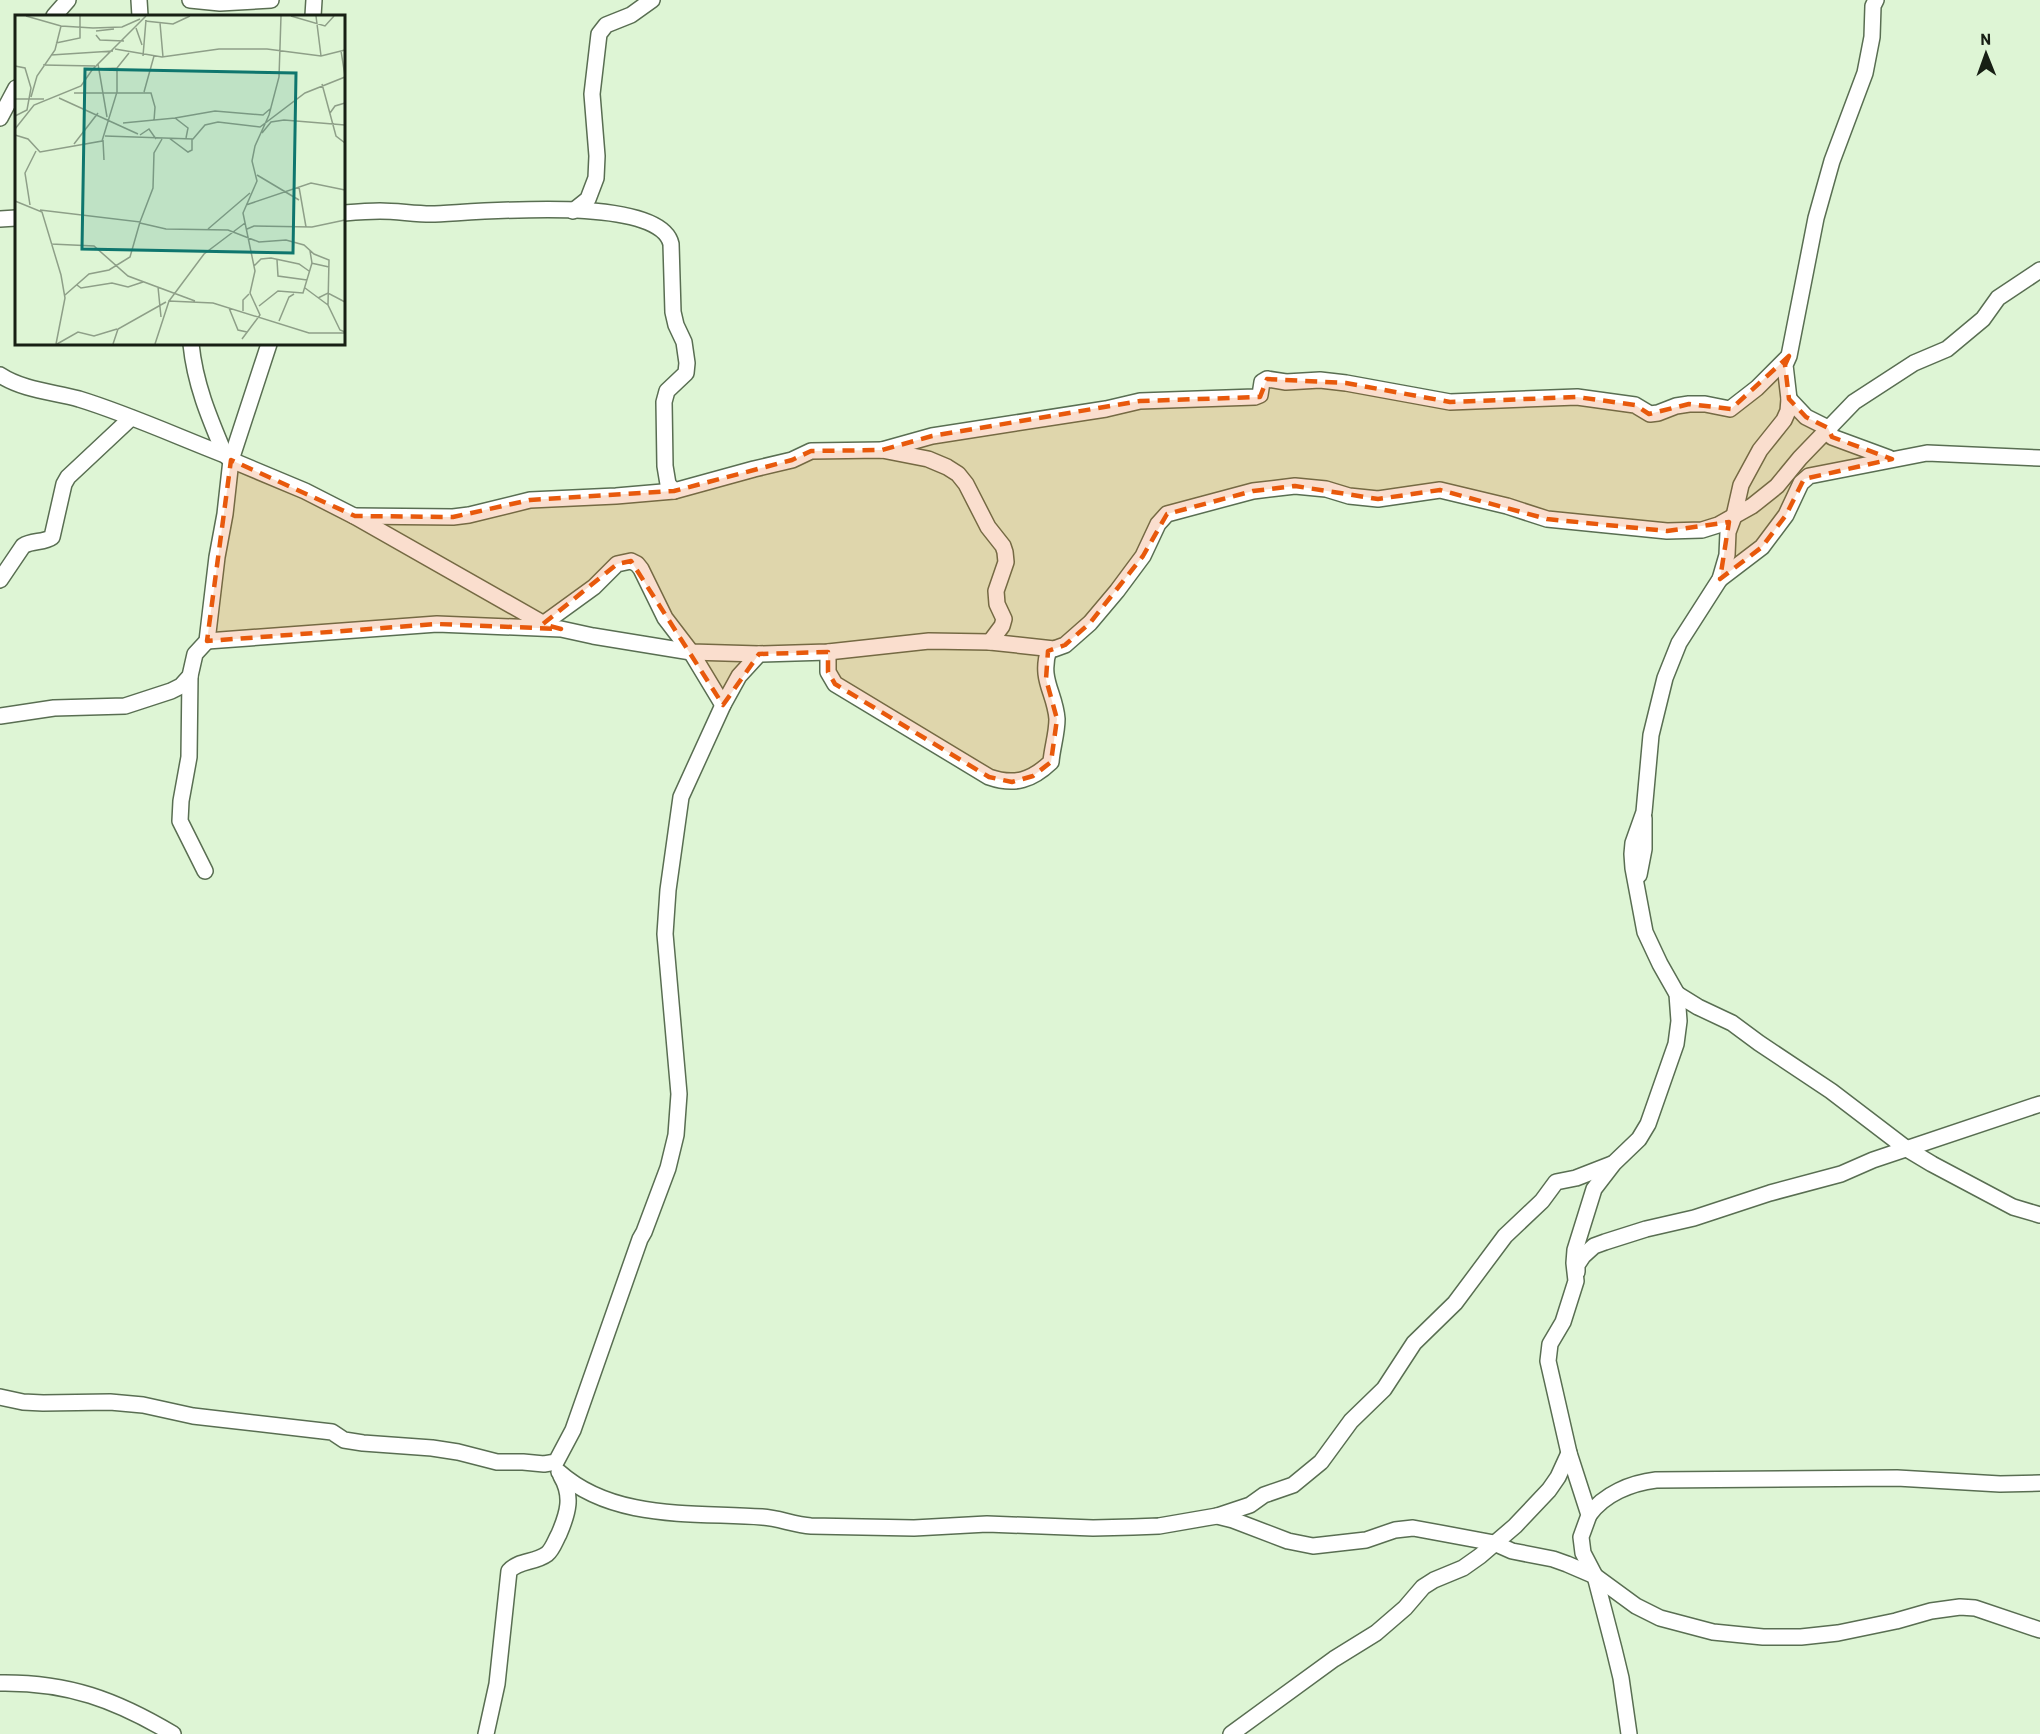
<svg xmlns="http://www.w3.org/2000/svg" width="2040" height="1734" font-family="Barlow,sans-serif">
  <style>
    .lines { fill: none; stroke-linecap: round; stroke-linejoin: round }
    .minor-casing { stroke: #596e52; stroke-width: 18 }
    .minor { stroke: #fff; stroke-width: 15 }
    .marked { fill: #e8590c; fill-opacity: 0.2; stroke: #e8590c; stroke-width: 4.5; stroke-dasharray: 12 8; stroke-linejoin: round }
    .inset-road { fill: none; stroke: #8e9f88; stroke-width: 1.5 }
    .view { fill: #0f766e; fill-opacity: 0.15; stroke: #0f766e; stroke-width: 3 }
    .inset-edge { fill: none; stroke: #171f14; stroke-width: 3 }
  </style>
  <rect width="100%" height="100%" fill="#def5d5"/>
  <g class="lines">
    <defs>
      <g id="minor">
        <path d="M139,0L140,16"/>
        <path d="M190,0L220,3L271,0"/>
        <path d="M54,16L68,0"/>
        <path d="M313,16L314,0"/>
        <path d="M0,118L16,88"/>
        <path d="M573,211L588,199L596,178L597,156L592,94L599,34L606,25L631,15L652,0"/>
        <path d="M344,213C356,212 368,211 380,211C397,211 414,214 431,214C472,213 660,193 671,244L673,312L676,325L684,342L687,363L686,373L667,391L664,402L665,466L668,484L674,491"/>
        <path d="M0,219L16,218"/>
        <path d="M191,344C195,384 209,417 225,455"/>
        <path d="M0,375C23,390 53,392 79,399C128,414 176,436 225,455L231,460L305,491L354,516L546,625"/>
        <path d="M1789,399L1806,417L1828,428L1832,437L1889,458"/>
        <path d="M882,450L932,436L1106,409L1140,401L1255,397L1260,395L1262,382L1267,379L1286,382L1320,380L1346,383L1450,402L1577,397L1635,405L1650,414L1658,413L1676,406L1689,404H1705L1730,409L1757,388L1788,357"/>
        <path d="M354,516L453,517L469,515L530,500L616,496L674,491L754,469L792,460L811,451L882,450L928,459L947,467L958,474L966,484L988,527L1003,546L1005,552L1006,562L996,591L997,604L1004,619L1002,626L990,642"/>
        <path d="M1720,579L1762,547L1786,515L1801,483L1809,476L1927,453L2040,458"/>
        <path d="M0,580L23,546C32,540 44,543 52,537L64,484L68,477L131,418"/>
        <path d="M543,624L594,587L617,564L631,561L637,564L641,569L665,618L691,652L723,705"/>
        <path d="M207,641L437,624L561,629L593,636L691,652L759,654L828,652L929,641L990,642L1054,649L1065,645L1090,623L1117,591L1143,556L1158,524L1167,514L1253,491L1295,486L1326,489L1349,496L1378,499L1440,490L1507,506L1547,519L1667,531L1702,530L1718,525L1752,506L1777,486L1800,458L1854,402L1914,363L1947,349L1983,319L1998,298L2040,270"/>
        <path d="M828,652V672L835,684L989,777C1015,786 1032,780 1051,762C1052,748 1057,734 1057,719C1055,692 1039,680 1049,649"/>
        <path d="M190,676L189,757L181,801L180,821L205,871"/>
        <path d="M0,716L54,708L125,706L171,691L181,686L190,676L195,654L207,641L217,557L225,514L231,460L269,344"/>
        <path d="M1639,875L1644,849V818"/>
        <path d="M1677,994L1698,1007L1732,1023L1759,1043L1831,1091L1907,1149L1932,1164L2013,1207L2040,1215"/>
        <path d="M1577,1272V1265L1583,1256L1594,1246L1605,1242L1646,1229L1694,1218L1770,1193L1841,1174L1873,1160L2040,1104"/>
        <path d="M0,1397L23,1402L43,1403L110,1402L143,1405L193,1416L332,1432L344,1440L363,1443L432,1448L458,1452L497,1462H523L544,1464L556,1462L573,1430L640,1239L644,1232L668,1168L676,1135L679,1094L665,934L668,890L681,797L723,705L739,676L759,654"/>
        <path d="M559,1472C614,1521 694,1512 762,1517C779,1518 794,1525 811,1526L914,1528L987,1524L1093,1528L1133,1527L1159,1526L1217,1516L1233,1520L1288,1541L1313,1546L1366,1540L1395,1530L1413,1528L1494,1543L1512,1551L1553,1559L1567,1564L1595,1576L1636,1606L1660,1618L1713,1632L1763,1637H1801L1838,1633L1896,1621L1931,1611L1960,1607L1975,1608L2040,1630"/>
        <path d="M1589,1515C1604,1494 1631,1483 1656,1480L1897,1478L2000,1484L2040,1483"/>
        <path d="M1217,1516L1250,1505L1264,1495L1293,1485L1321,1462L1351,1421L1384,1389L1414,1343L1455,1303L1505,1236L1542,1201L1556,1182L1576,1178L1612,1164"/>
        <path d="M0,1683C68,1682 116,1700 173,1734"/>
        <path d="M486,1734L497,1684L509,1571C519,1560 535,1563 547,1554C553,1549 555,1541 559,1534C568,1513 573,1496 561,1476"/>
        <path d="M1231,1734L1334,1659L1376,1633L1405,1608L1423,1587L1434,1580L1463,1568L1480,1556L1515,1526L1549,1490L1558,1477L1569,1453"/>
        <path d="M1629,1734L1621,1678L1614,1649L1595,1576L1583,1553L1581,1537L1589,1515L1569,1453L1548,1361L1550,1344L1563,1322L1576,1281L1574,1263L1575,1250L1594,1189L1614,1163L1639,1139L1648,1124L1676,1044L1679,1021L1677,994L1660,964L1645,932L1633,868L1632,854L1633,843L1644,812L1651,735L1665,678L1679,643L1720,579L1727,555L1728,532L1734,516L1741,485L1760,450L1784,420L1788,411L1789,399L1785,365L1789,356L1816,218L1832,161L1865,73L1872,37L1873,6L1876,0"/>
      </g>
    </defs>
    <use href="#minor" class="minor-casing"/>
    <use href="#minor" class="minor"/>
  </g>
  <path class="marked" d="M1789,356L1785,365L1789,399L1806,417L1828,428L1832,437L1892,459L1804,479L1786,515L1762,547L1720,579L1729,522L1667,531L1547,519L1440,490L1378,499L1295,486L1253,491L1167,514L1143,556L1090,623L1065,645L1048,651L1046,679L1057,719L1051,762L1033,776L1012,782L989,777L835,684L828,672V652L759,654L723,705L631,561L617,564L543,624L561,629L437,624L207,641L231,460L355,516L453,517L530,500L674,491L792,460L811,451L882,450L932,436L1140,401L1260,397L1267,379L1346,383L1450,402L1577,397L1635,405L1649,414L1689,404L1731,409Z"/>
  <g transform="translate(15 15)">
    <rect width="330" height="330" fill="#def5d5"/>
    <path class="inset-road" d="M11,1L46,11L78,13L107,12L125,4M276,1L310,11L319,1M301,1L306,41M130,6L158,9L175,1M145,8L148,42M121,13L127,30M81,16L99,14M81,20L85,25L109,26M41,28L65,23V1M100,34L147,42L204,34H252L306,41L330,35M326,36L330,61M36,40L98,36M128,41L131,5M83,49L92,102M28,50L80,51M0,51L10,53L16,73L12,95L0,101M84,54L102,53L114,38M307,69L321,121L330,128M129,77L139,41M59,78H136L140,92L139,106M16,82L22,61L40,35L46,11M44,83L123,119M0,84H29M315,98L320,91L330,88M160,103L200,96L248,100L255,94M108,108L160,103L173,113L171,123M0,114L19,90L66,71L77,55L131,1M247,118L256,107L269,105L330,110M0,120L13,124L25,137L87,126L102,77V53M125,120L134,114L141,124M90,121L178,124L190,110L203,107L245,112L290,78L330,62M154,123L173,137L177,135V124M88,125L89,145M59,129L83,98M242,160L284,185M284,172L291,212M0,186L27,197L46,260L50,283L41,329M15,190L10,158L21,136M231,190L296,168L330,175M25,195L125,207L138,173L139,138L147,124M125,208L151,214L213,215L244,227L271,225L289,230L299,239L314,245L313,290L325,315L330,317M193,214L235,178M232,214L239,211L297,212L330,205M36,229L79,231L113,261L180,286M262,245L263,261L292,265M296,248L314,252M239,251L246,244L256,243L284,249L294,256M62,270L66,273L97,268L113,272L128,267M143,272L146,302M290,273L313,290M50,280L74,259L94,255L115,242L125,207M303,283L313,278L330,287M154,286L189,239L230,208M244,291L263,276L288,278L297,248L295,236M214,293L223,315L232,317M228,296V285L234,279M264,306L274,282L279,279M227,324L245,300L235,278L240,256L228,198L242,166L237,146L240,131L254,100L264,62L266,1M42,329L63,317L79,321L102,314M98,329L103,314L151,287M140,329L154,286L198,288L294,318H330"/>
    <path class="view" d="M70,54L281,58L278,238L67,234Z"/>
    <rect width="330" height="330" class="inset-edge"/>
  </g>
  <g transform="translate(1986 54) rotate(359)" stroke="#def5d5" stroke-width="4.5" paint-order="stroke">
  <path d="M0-4.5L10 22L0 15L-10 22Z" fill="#171f14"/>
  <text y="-9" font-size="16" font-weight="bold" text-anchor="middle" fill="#171f14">N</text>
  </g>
</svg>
